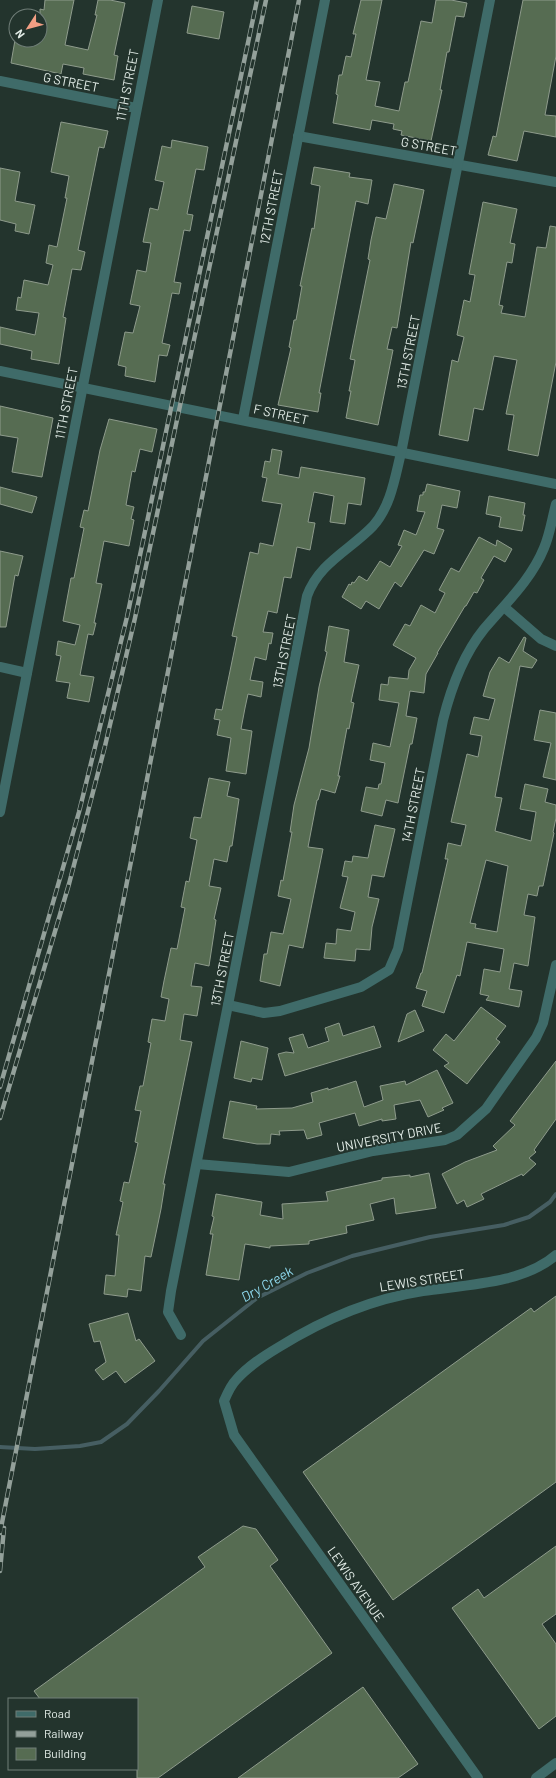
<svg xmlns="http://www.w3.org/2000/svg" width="556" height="1778" font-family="Barlow,sans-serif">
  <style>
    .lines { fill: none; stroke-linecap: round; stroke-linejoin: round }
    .stream { stroke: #465e62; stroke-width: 4 }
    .building { fill: #566c52; stroke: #8e9b8c; fill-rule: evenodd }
    .minor { stroke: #3f6b69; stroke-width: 10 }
    .rail-casing { stroke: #93a09a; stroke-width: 4.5 }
    .rail { stroke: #23342d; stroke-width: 3; stroke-dasharray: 9; stroke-linecap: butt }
    .labels { text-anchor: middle; stroke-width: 4; stroke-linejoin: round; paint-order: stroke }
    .street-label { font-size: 13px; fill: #e3ede8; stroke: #23342d }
    .water-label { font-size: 14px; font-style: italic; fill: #8ed7ec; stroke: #23342d }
  </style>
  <rect width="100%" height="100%" fill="#23342d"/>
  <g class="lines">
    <path class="stream" d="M0,1447L35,1449L80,1446L101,1442L127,1424L159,1391L203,1341L257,1298L307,1273L352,1256L430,1237L504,1225L529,1217L550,1202L556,1194"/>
  </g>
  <g class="building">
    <path d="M45,0H74L65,45L88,50L97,15H95L98,0H110L125,3L114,55L118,56L114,80L83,74L84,68L63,64L61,74L11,63L15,40H40V9L44,10Z"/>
    <path d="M361,0H382L366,80L380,82L375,106L399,111L405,82H408L421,21L432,23L436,0H451L467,3L464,17L456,16L449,52H447L440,90H442L431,141L401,135L402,131L393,129L394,124L372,120L370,130L333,123L338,95L336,94L339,75H342L346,56L351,57L356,34H353Z"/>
    <path d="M523,0H556V56L545,115L556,116V137L524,131L517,161L488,155L493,136L496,137Z"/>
    <path d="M192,6L224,12L219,39L187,33Z"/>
    <path d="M61,122L108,131L104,148L99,147L78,250L85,252L81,270L72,269L63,317L66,318L59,364L31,359L32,351L0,344V327L35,335L39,313L16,310L18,297L21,298L24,280L48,285L53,265L46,263L49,245L57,247L67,198H65L69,176L51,172Z"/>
    <path d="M172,140L208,147L204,170L196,169L187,214L193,215L190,231L184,230L174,282L181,283L179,294L172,293L162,343L170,345L167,356L159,355L155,382L125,376L126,367L118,365L125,332L133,333L140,306L130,304L137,270L146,272L151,243L143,242L150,208L158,210L164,182L155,180L162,146L171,148Z"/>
    <path d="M314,167L350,173L349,177L372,180L368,204L356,201L319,393H321L318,412L278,405L291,348L289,347L294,320H296L302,286H300L312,228L314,229L320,186L311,184Z"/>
    <path d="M0,168L20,172L15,201L35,205L29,234L15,231L16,224L0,220Z"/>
    <path d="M394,184L424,190L413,243L411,242L397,328L392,327L387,349L393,350L378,425L346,418L351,391H349L355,360L350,359L370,260L368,259L371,240L376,217L386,219Z"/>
    <path d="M483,202L517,209L510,243L515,244L512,263L507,262L499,305L503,306L501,313L525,317L537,247L546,248L550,226L556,227V362L538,456L508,450L514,415L506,414L517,360L494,356L483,410L474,408L468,441L439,435L452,360L458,362L464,337L457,335L464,300L470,302L475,275L469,274Z"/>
    <path d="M0,406L53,418L42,477L12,472L18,438L0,435Z"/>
    <path d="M109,419L157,429L152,452L140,449L135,472L132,471L126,505L134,507L131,519L134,520L129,546L104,541L96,583L102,584L94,623H96L93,635L88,634L80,675L94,677L89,702L67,698L70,683L56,681L61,656L56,655L58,641L75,645L80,625L63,621L71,578H74L84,528L80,527L84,510L88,511L100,450Z"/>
    <path d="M272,449L282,451L278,474L299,478L301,467L365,478L361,505L348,503L345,524L330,522L334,496L314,492L308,522L315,523L310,550L297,547L291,578L284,577L277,613L268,611L263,632L273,633L271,644L269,643L266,660L255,657L250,680L263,682L261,697L248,694L245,708L241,729L252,731L246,774L226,771L231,738L217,735L220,720L214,719L216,709L222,710L237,637L232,636L250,552L258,554L260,543L273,546L282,504L262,501L267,478L262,477L265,461L270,462Z"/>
    <path d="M427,484L460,491L457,508L442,505L437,528L444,530L434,554L424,550L401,587L395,582L379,609L366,601L361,609L342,597L349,584L351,585L352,582L354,583L359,576L367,581L380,561L390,567L402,546L398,545L404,530L416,535L425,512L417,511L420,495H423V492H425Z"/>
    <path d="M0,487L37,497L32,513L0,504Z"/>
    <path d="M489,496L525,503L523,515H525L522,531L499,527L501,517L486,514Z"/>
    <path d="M479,537L496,546L497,540L512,549L505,562L494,556L481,578L484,580L477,593L474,592L466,606H465L437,653H438L426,674L424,693L410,691L406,716L417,718L412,744H410L398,803L386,800L382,816L361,811L366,787L378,789L379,784H381L385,763L370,760L373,743L390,747L399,703L379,700L381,684L388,685L389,677L408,679L409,670L416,658L393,645L405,624L410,626L421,605L435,613L445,593L439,590L451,568L459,572Z"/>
    <path d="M0,551L23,556L18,576L15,575L6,627H0Z"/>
    <path d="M329,626L349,630L344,662L359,665L351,702L354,703L349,729L347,728L338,776H340L335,793L321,789L318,800H317L308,847L323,849L303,948L289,945L280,986L260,981L264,954H267L271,932L283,934L291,899L278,896L281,880L283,881L292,832H290L294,805L309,748L319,687L327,652L325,651Z"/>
    <path d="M524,637L526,638L523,651L537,660L532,668L520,666L495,797L502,798L495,831L531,841L536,812L520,809L525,784L548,789L545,802L556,805V818L553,832L554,833L543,886H539L537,896L528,894L524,915L535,917L528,966L514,963L509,989L522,991L519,1007L486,1000L489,996L480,994L484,969L500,972L504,949L467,942L460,976L457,975L444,1013L422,1006L427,991L416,988L421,973H422L448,859H445L448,843L461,846L466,825L451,822L467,754L478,757L482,736L470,734L474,717L489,720L495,699L483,696L490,672L499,657L509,663ZM486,860L508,866L497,932L475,928L476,924L470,923Z"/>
    <path d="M540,710L556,713V780L543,777L551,743L534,740Z"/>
    <path d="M209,778L230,782L227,796L239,799L232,846H230L227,862L214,859L209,886L221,888L214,919L216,920L209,966L195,963L191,986L202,987L197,1016L184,1014L180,1040L192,1042L163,1184H165L161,1209L151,1257L145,1256L141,1291L128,1289L127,1297L104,1294L106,1275L115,1276L119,1235H116L123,1202L120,1201L124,1182L129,1183L138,1143L135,1142L141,1111L135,1110L140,1086H143L151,1043L148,1042L152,1019L165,1021L169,999L161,997L164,981L171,948L177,949L185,908L181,907L186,881L189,882L197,840L190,838L194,817L201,818Z"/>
    <path d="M375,825L395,829L384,877L372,875L368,897L379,899L372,927L370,950L356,949L355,961L324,958L326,943L336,944L337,929L351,931L355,912L340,908L348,877L342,876L345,861L352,862L353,856L368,858Z"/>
    <path d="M481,1007L506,1026L496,1039L500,1042L467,1084L444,1066L449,1063L433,1050L446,1034L454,1041Z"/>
    <path d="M415,1010L424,1031L398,1042L407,1014Z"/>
    <path d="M339,1023L343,1036L374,1026L381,1047L285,1076L278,1054L286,1052L294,1053L289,1038L303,1034L308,1048L329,1041L325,1028Z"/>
    <path d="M241,1041L268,1048L262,1080L252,1078L251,1082L234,1078Z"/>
    <path d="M556,1061V1119L534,1150L536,1152L529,1158L536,1164L523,1176L522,1174L481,1194L484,1199L467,1207L464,1200L457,1204L442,1174L465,1162L497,1150L493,1146L515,1125L510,1121Z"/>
    <path d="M437,1070L453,1103L442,1108L444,1110L428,1117L420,1100L394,1105L396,1119L382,1121V1119L359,1126L355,1113L319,1123L322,1135L307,1139L304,1130L279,1131L280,1135L271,1134L270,1144H257L223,1138L230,1101L257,1106L256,1109L292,1108L313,1102L311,1093L328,1088V1090L356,1081L364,1107L383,1100L380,1086L405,1081L406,1085Z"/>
    <path d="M429,1173L436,1208L396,1214L394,1198L370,1204L374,1220L346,1226L347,1233L309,1241V1244L270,1246V1248L245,1244L239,1280L206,1275L213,1234H210L214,1217L212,1216L216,1194L262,1202L260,1215L283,1219L282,1204L328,1201L326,1192L382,1180V1178L410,1175V1177Z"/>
    <path d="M556,1296V1482L393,1600L303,1472L531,1308L534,1312Z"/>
    <path d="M128,1313L136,1341L139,1339L155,1361L125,1383L116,1371L103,1380L95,1370L106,1362L100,1341L94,1342L89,1324Z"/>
    <path d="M243,1526L256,1529L278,1560L270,1566L332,1653L158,1778H137V1699H40L34,1691L205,1567L198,1557Z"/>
    <path d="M556,1546V1614L542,1624L556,1644V1716L539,1729L452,1608L478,1589L484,1598Z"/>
    <path d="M363,1687L418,1764L398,1778H238Z"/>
  </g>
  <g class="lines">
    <g class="minor">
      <path d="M0,81L136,108"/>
      <path d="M298,136L556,182"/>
      <path d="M0,371L556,484"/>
      <path d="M243,419L325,0"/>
      <path d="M504,607L541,639L556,646"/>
      <path d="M0,667L27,673"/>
      <path d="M0,812L158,0"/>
      <path d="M228,1005L264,1013L280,1011L361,987L389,970L398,949L443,720C451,688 463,655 484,629C506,603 531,580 544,548C550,534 552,519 556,504"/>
      <path d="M197,1164L289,1172L373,1151L445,1140L457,1135L486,1109L536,1038L543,1023L556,965"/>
      <path d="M181,1335L168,1312L171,1291L228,1005L307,596C319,563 350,550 373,526C391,506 395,477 401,453L490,0"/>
      <path d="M478,1778L234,1435L224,1401C227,1394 231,1385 236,1380C248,1366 264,1356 279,1347C324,1319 371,1299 423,1291C464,1285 523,1284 556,1255"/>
      <path d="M536,1778L556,1763"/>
    </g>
    <defs>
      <g id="rail">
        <path d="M0,1087L79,812L127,617L257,0"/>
        <path d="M0,1118L69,884L105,746L135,618L266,0"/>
        <path d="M0,1533L299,0"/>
        <path d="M0,1571L4,1528"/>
      </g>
    </defs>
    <use href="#rail" class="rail-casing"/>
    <use href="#rail" class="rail"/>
  </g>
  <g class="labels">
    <g class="street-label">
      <text transform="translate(71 82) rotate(11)" y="5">G STREET</text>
      <text transform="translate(127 85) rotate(-79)" y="5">11TH STREET</text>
      <text transform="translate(429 146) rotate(10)" y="5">G STREET</text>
      <text transform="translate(271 207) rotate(-79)" y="5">12TH STREET</text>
      <text transform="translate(408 352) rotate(-79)" y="5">13TH STREET</text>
      <text transform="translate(66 403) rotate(-79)" y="5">11TH STREET</text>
      <text transform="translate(281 414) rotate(12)" y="5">F STREET</text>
      <text transform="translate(284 651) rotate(-79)" y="5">13TH STREET</text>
      <text transform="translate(413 805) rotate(-79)" y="5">14TH STREET</text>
      <text transform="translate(222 969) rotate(-79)" y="5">13TH STREET</text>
      <text transform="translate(389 1137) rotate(-11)" y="5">UNIVERSITY DRIVE</text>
      <text transform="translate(422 1280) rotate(-9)" y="5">LEWIS STREET</text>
      <text transform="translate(356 1584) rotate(55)" y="5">LEWIS AVENUE</text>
    </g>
    <g class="water-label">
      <text transform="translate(267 1284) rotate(-30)" y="5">Dry Creek</text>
    </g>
  </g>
  <rect x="8" y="1698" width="130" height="72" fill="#23342d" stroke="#707e78"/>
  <rect x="16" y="1711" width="20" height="6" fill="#3f6b69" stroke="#707e78"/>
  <text x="44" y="1718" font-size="12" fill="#e3ede8">Road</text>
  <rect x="16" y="1731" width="20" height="6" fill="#93a09a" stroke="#707e78"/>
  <text x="44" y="1738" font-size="12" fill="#e3ede8">Railway</text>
  <rect x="16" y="1748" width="20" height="12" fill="#566c52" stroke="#707e78"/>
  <text x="44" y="1758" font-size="12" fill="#e3ede8">Building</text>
  <g transform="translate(28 28) rotate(234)"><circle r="19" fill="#23342d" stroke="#707e78"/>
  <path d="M0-3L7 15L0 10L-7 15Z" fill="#f39f84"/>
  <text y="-6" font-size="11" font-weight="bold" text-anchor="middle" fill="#e3ede8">N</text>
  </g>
</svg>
